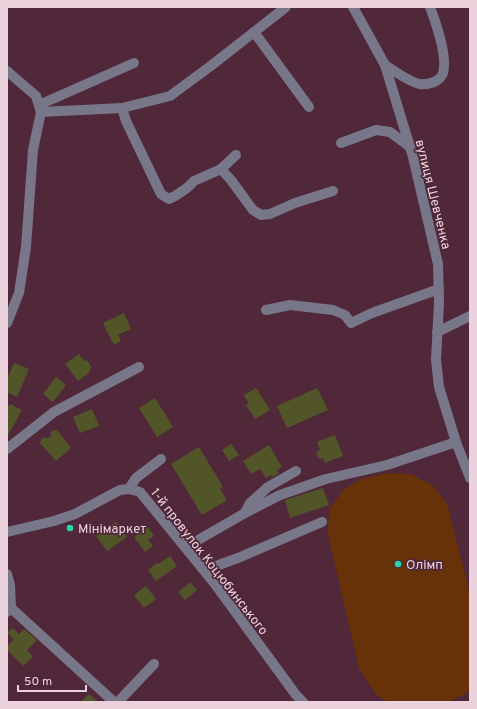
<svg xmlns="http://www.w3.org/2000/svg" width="477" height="709" font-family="Overpass,sans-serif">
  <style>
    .green { fill: #683208 }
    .building { fill: #525527 }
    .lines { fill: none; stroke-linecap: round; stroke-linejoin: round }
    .minor { stroke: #787689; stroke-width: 10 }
    .poi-dot { fill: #28d5ad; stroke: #50283a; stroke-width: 1.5 }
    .labels { text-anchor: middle; stroke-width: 3.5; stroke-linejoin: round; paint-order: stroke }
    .street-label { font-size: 13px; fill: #ecd2dc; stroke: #50283a }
    .poi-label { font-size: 13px; fill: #ecd2dc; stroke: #50283a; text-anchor: start }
  </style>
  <rect width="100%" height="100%" fill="#50283a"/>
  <path class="green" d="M390,473L410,474L432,485L447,504L470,594V688L467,693L448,702H389L377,696L359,668L328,534L329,510L344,489L364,478Z"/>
  <g class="building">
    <path d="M124,313L131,329L118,335L121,341L114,345L103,323Z"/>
    <path d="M79,354L84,361L87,360L92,368L89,370L90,372L78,381L65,364Z"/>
    <path d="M14,363L29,369L17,397L7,392V379Z"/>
    <path d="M56,377L66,385L53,402L43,394Z"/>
    <path d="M256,388L270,410L255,419L246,405L249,403L244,395Z"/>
    <path d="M317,388L328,410L287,428L277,406Z"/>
    <path d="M155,398L173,427L157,437L139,408Z"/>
    <path d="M10,404L22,410L7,437V409Z"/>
    <path d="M92,409L99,426L80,433L73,417Z"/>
    <path d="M53,430L58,431L71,448L56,461L40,443L41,440L42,438L51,437V433Z"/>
    <path d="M335,435L343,456L325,463L323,458L319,459L316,452L320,450L317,442Z"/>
    <path d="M231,444L239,455L229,461L222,450Z"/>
    <path d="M269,445L282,467L277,470L279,473L273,477L271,475L266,478L260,469L251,474L243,461Z"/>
    <path d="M199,447L223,487L220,489L227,500L202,515L171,464Z"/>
    <path d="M323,488L329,505L290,518L285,500Z"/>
    <path d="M116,522L127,537L107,551L96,536Z"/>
    <path d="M148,527L154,536L148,540L153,546L145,552L134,537Z"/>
    <path d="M170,556L177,566L156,581L148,570L157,563L158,564Z"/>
    <path d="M190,582L197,590L185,600L178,592Z"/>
    <path d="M146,586L156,599L144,608L134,595Z"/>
    <path d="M13,628L19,634L24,629L37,640L27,650L33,657L23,666L7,650V646L14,640L7,633Z"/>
    <path d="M89,694L98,702H81Z"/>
  </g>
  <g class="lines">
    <g class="minor">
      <path d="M353,7L385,65L413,157L438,264L439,303L436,360L439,387L456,442L470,478"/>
      <path d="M254,32L309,107"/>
      <path d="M385,65C393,70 411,83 420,84C428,85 440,82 443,73C448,56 436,23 430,7"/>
      <path d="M7,71L36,96L41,112L33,150L26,247L19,293L7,323"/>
      <path d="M39,105L134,63"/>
      <path d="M122,108L126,121L161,194L169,199L175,196L187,188L194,181L221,169L236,155"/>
      <path d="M41,112L122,108L170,96L212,65L286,7"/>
      <path d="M341,143L376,130L390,132L410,147"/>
      <path d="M221,169L231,180L253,210L261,215L270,214L295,203L333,191"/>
      <path d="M266,310L290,305L333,310L345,315L351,323L372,313L439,289"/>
      <path d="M437,332L470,316"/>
      <path d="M7,449L54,412L139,367"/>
      <path d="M129,489L136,478L161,459"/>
      <path d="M245,513L250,503L268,487L296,471"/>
      <path d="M7,532L54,521L75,514L120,490L129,489L140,492L215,584L296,695L303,702"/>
      <path d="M186,547L245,513L280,495L326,479L387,465L456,442"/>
      <path d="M205,570L238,558L322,522"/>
      <path d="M7,574L10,585L11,608L7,612"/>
      <path d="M11,608L114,702"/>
      <path d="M118,702L154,664"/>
    </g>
  </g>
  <g class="poi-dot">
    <circle cx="70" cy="528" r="4"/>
    <circle cx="398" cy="564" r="4"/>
  </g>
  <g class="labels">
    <g class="street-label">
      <text transform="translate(434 194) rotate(76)" y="5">вулиця Шевченка</text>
      <text transform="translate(210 561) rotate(52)" y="5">1-й провулок Коцюбинського</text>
    </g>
    <g class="poi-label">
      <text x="78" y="533">Мінімаркет</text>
      <text x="406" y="569">Олімп</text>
    </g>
  </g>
  <rect width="477" height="709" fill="none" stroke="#ecd2dc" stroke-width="16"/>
  <path d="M18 685v6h68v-6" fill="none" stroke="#ecd2dc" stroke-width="2"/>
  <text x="24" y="685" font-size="12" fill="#ecd2dc" stroke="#50283a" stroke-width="3" paint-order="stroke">50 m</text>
</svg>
